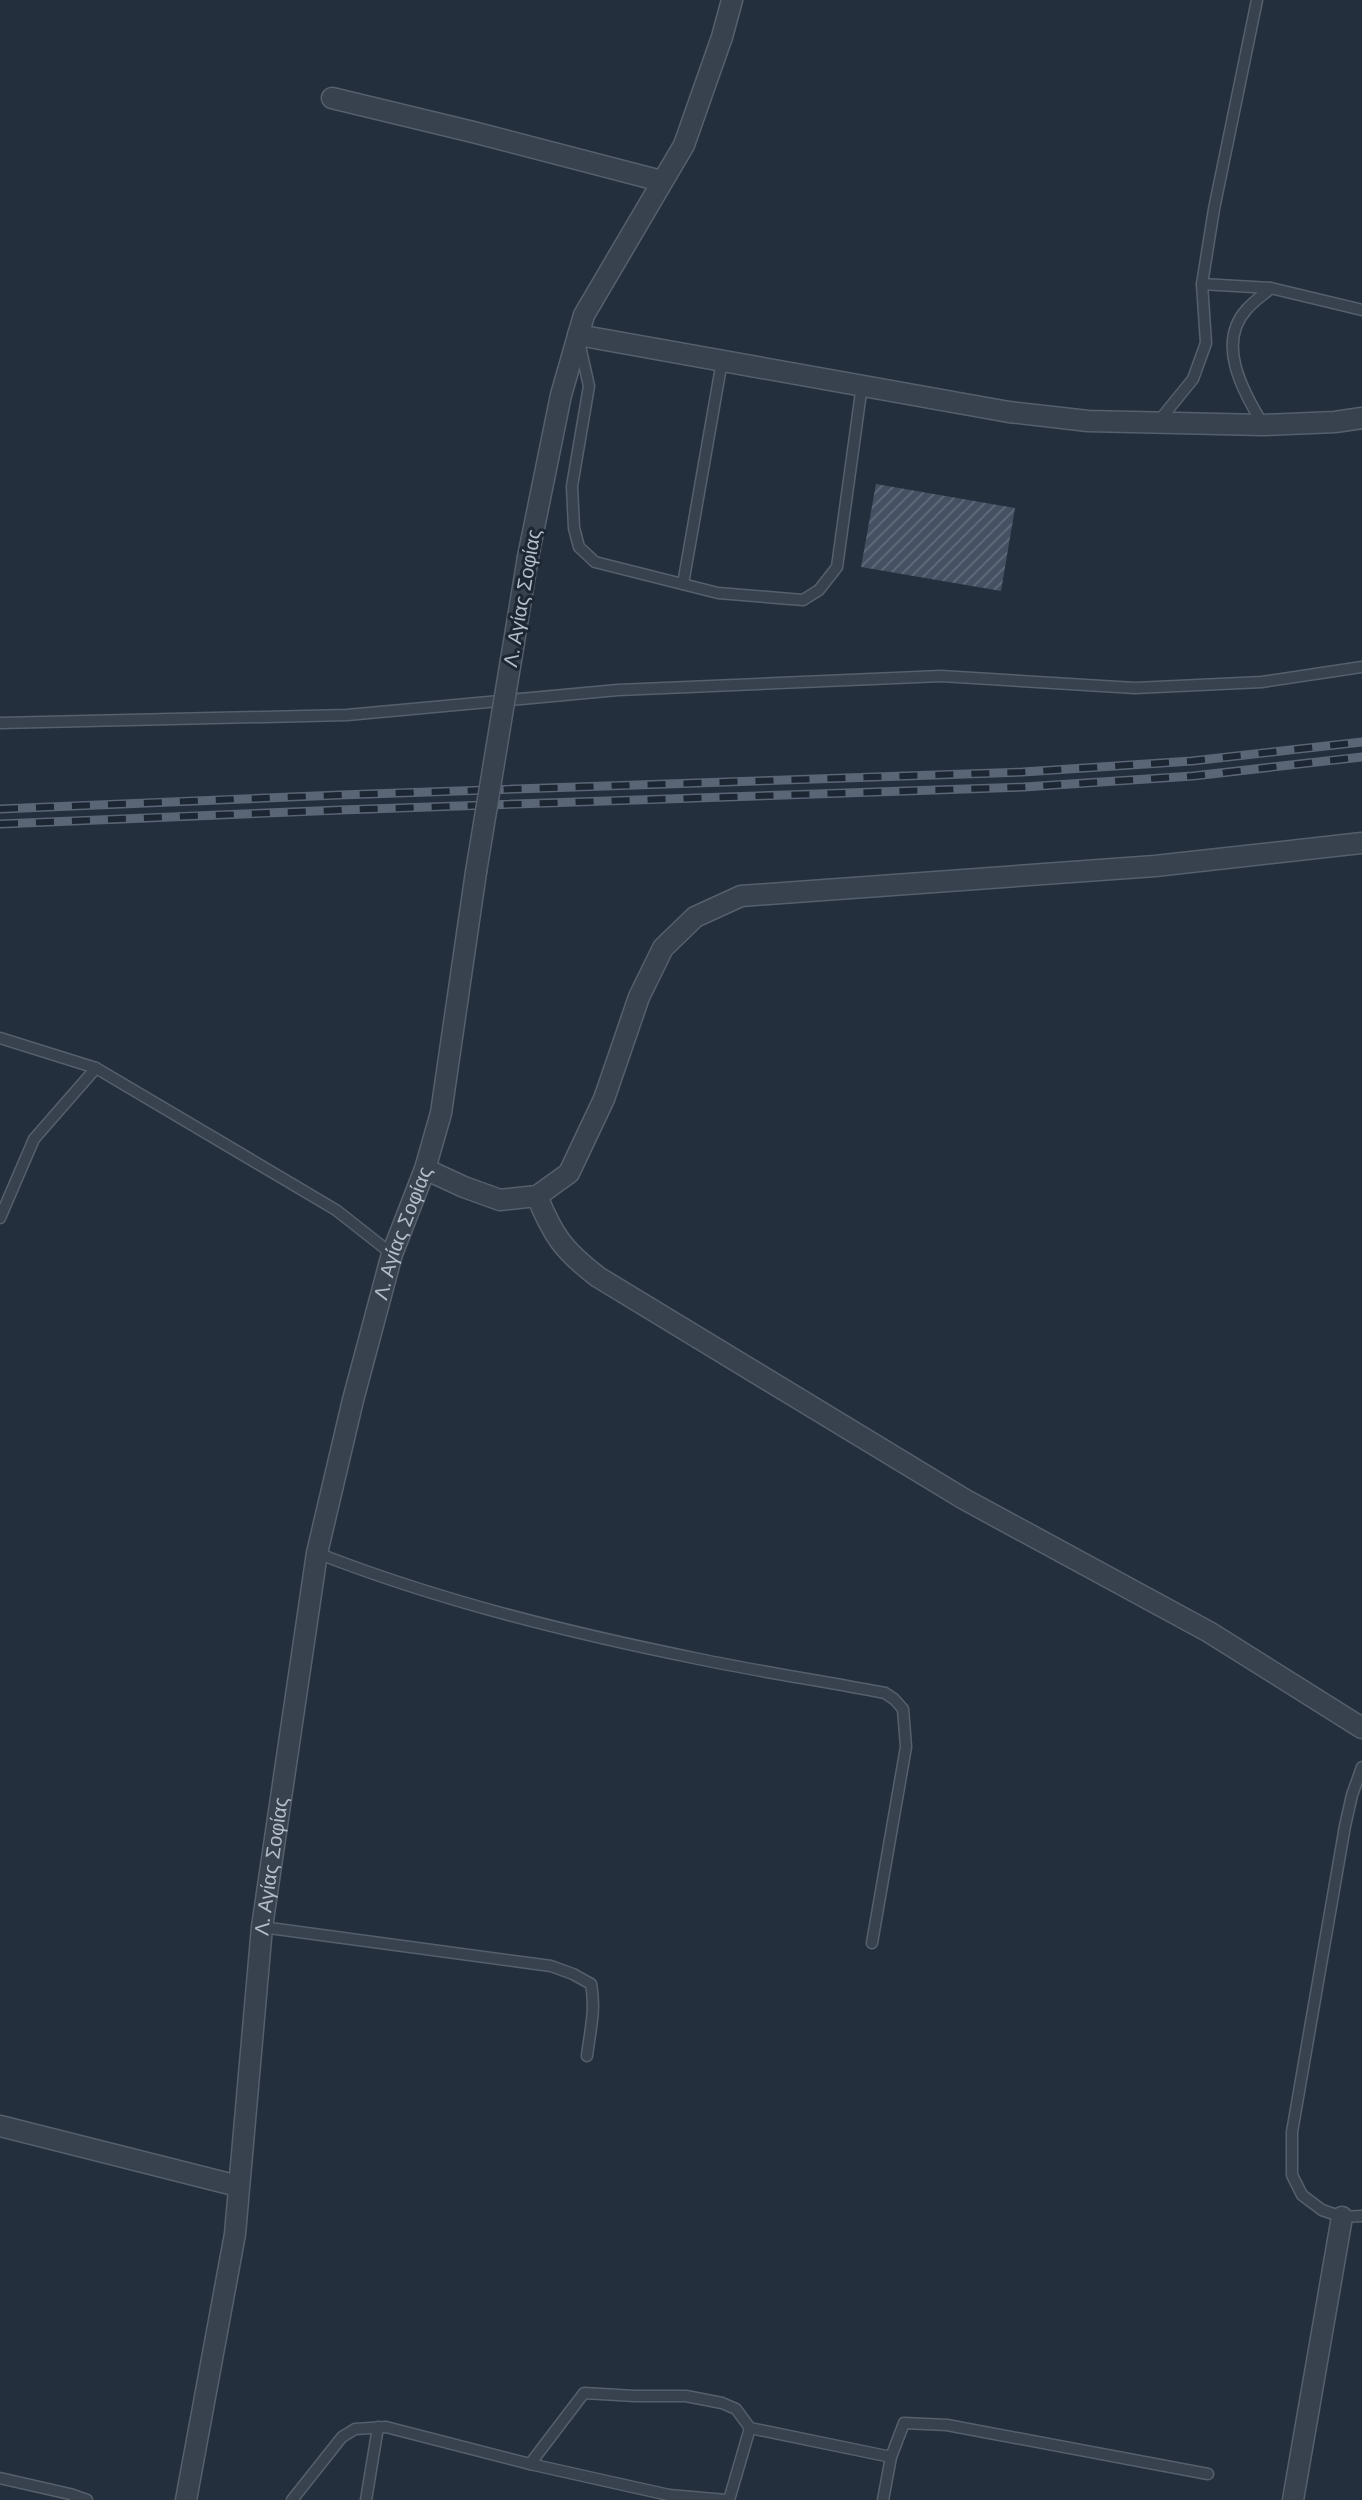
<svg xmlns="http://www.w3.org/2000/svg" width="1362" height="2500" font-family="Helvetica,sans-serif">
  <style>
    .building { fill: url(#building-hatch) }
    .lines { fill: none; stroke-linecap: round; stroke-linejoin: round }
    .lane-casing { stroke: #565f6c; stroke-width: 13 }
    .street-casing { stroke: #565f6c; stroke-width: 23 }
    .lane { stroke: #38414e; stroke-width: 10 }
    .street { stroke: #38414e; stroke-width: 20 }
    .rail-casing { stroke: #5a6575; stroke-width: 9 }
    .rail { stroke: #1d2633; stroke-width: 6; stroke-dasharray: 18; stroke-linecap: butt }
    .street-bridge-casing { stroke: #565f6c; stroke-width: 23; stroke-linecap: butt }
    .street-bridge { stroke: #38414e; stroke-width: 20 }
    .labels { text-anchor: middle; stroke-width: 6; stroke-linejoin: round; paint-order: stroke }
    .street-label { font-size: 20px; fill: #b4bcc9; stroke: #1d2633 }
  </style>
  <defs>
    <pattern id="building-hatch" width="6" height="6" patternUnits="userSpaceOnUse" patternTransform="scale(2)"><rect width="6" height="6" fill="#455162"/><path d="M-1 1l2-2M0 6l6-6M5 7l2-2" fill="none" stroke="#5d6877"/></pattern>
  </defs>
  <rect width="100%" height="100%" fill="#242f3e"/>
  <path class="building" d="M876,484L1015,508L1001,591L861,567Z"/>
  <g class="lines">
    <defs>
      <g id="lane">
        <path d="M1202,284L1271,288L1362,310"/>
        <path d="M580,346L589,386L572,486L574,528L579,547L595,562L718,593L803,600L819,590L837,567L862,385"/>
        <path d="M1158,422L1193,379L1206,343L1202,284L1214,209L1257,0"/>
        <path d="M1263,425C1244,392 1215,344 1247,309C1254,301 1263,295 1271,288"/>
        <path d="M683,584L722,361"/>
        <path d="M0,723L347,715L618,690L941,676L1135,688L1262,682L1362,667"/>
        <path d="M0,1038L96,1068L336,1210L392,1254"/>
        <path d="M0,1218L34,1139L96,1068"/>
        <path d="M317,1553C440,1601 570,1633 699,1659C761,1672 823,1681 885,1693L894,1699L903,1709L906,1747L872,1943"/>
        <path d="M1362,1767L1352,1795L1345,1826L1292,2132V2175L1302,2195L1322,2210L1342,2217L1362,2216"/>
        <path d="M262,1927L551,1966L573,1974L591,1984C596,2009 590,2031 587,2056"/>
        <path d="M530,2464L584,2393L635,2396H686L722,2403L736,2409L750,2428L891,2457"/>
        <path d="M0,2478L70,2494L87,2500"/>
        <path d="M292,2500L342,2437L355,2429L386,2427L530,2464L669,2495L726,2500"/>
        <path d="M366,2500L378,2427"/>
        <path d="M729,2500L750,2428"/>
        <path d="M883,2500L891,2457L904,2423L947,2425L1208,2474"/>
      </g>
      <g id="street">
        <path d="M332,98L473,132L661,181"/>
        <path d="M578,335L1009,412L1088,421L1263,425L1335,422L1362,418"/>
        <path d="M528,557L561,395L584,315L684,145L722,37L732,0"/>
        <path d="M425,1169L464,1187L500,1200L537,1196L569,1173L604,1099L639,997L663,948L695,917L741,896L1155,866L1362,843"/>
        <path d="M537,1196C553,1236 564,1251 598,1277L964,1499L1209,1632L1362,1728"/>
        <path d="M0,2126L238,2186"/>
        <path id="s1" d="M186,2500L235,2234L262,1927L317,1553L353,1400L392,1254L425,1169L441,1113L476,872"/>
        <path d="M1293,2500L1342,2217"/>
      </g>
    </defs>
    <use href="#lane" class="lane-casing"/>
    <use href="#street" class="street-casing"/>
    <use href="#lane" class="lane"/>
    <use href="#street" class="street"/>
    <defs>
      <g id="rail">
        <path d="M0,809L339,795L1023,772L1192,761L1362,742"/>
        <path d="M0,824L340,810L1024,787L1193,776L1362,757"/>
      </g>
    </defs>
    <use href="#rail" class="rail-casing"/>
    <use href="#rail" class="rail"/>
    <defs>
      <path id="street-bridge" d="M476,872L528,557"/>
    </defs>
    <use href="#street-bridge" class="street-bridge-casing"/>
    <use href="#street-bridge" class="street-bridge"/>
  </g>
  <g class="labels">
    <g class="street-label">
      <text transform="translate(522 598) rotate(-80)" y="7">Λ. Αγίας Σοφίας</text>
      <text dy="7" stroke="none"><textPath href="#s1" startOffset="1288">Λ. Αγίας Σοφίας</textPath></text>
      <text dy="7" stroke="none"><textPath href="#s1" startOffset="640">Λ. Αγίας Σοφίας</textPath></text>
    </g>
  </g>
</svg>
